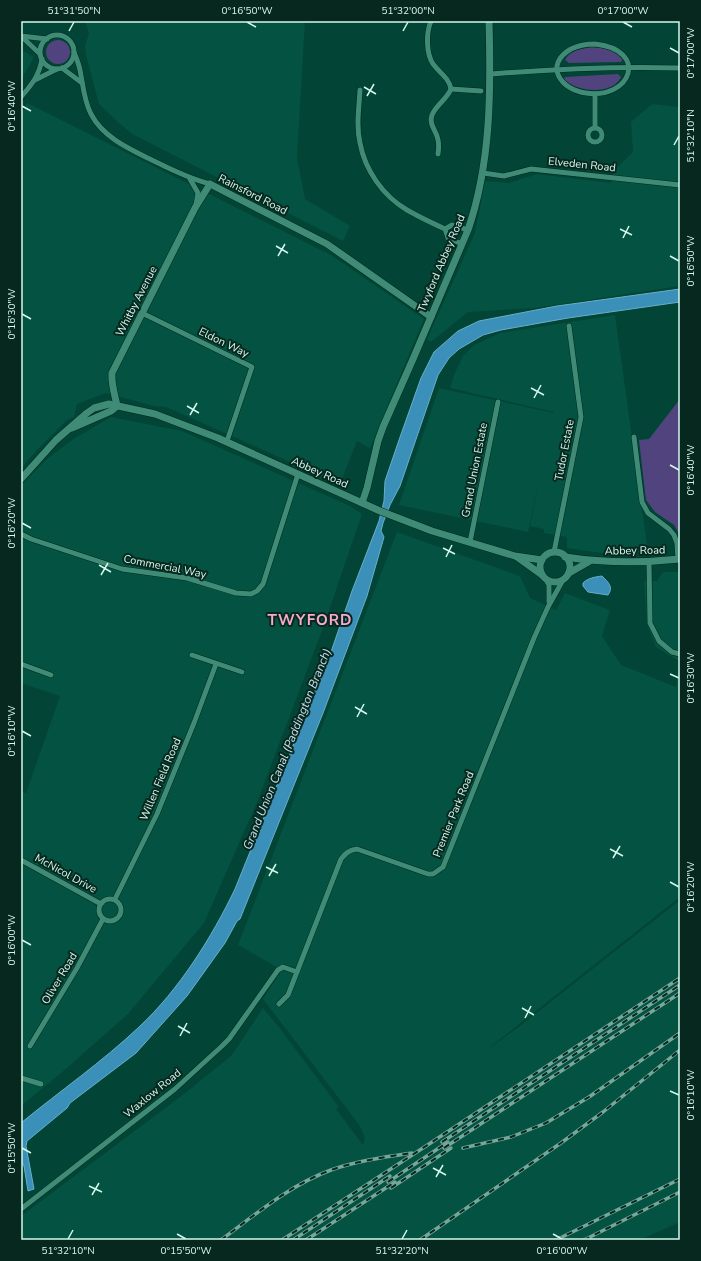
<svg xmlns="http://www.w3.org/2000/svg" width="701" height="1261" font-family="'Nunito Sans',sans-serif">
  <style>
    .built { fill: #045241 }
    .green { fill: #51447e }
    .water { fill: #3a90b9; stroke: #68afc8 }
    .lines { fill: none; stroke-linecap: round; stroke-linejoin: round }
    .street-casing { stroke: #00291f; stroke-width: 6 }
    .secondary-casing { stroke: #00291f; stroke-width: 8 }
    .street { stroke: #3f8b75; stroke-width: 5 }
    .secondary { stroke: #3f8b75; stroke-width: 7 }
    .rail-casing { stroke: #75a79a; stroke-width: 3.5 }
    .rail { stroke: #07281f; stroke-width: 2; stroke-dasharray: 6; stroke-linecap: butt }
    .ticks { fill: none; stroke: #d4f8ec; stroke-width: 1.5 }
    .labels { text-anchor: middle; stroke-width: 4; stroke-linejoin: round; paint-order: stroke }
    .street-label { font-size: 11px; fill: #d4f8ec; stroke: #07281f }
    .water-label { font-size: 12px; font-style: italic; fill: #c9e1ee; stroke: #07281f }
    .district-label { font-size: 15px; font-weight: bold; letter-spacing: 1px; fill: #f9abcd; stroke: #07281f }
    .neatline { fill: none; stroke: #d4f8ec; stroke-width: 1.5 }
    .ticks-label { font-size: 10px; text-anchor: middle; fill: #d4f8ec }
  </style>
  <rect width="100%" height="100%" fill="#024536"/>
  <g class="built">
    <path d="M85,21H305L297,158L305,199L350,226L343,241L132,134L119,123L99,104L86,55L85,45L89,34Z"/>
    <path d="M21,50L34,57L21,80Z"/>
    <path d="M27,103L331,255L424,319L370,448L357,441L340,484L166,407L154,406L106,393L77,404L74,417L67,420L37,450L21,468V115Z"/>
    <path d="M652,104L680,107V286L535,308L468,312L431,342L427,339L475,233L485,181L509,183L537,174L611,183L613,172L633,152L631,122Z"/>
    <path d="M615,315L648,552L609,554L567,548V537L544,533V529L530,526L540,476L528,532L399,505L439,388L554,413V412L450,388L454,375L463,356L474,345L500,333Z"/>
    <path d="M111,417L182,431L350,506L362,514L323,628L258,800L204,923L128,1014L60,1074L21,1106V792L26,793L60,696L21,683V485L47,459L75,438Z"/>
    <path d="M397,532L520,576L530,598L556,610L565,593L610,610L602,636L621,665L676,687L679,661L656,647L647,625L644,581H657L663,572H680V897L484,1052L455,1073L520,1026L680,900V1222L640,1240H21V1216L184,1094L232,1055L263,1008L278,1026L339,1107L336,1109L363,1145L365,1139L360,1126L263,999L282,970L238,945Z"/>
  </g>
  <g class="green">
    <circle cx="58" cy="52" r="12"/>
    <path d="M592,47C603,48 614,50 622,59V61L620,62L569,63L565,60C570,50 582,49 592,47Z"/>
    <path d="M618,74L621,77C612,96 576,92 564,79L565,77Z"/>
    <path d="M680,399V535L674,525L655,512L646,500L639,440L649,439Z"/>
  </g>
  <g class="water">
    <path d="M680,289V302L568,318L501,330L483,335L459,349L449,358L438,375L400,486L390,505L383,523L381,531L384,537L367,596L323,713L240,919L237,921L225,943L187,996L136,1053L70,1103L67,1108L27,1141L26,1146L34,1189L28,1191L24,1166L21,1161V1123C60,1091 102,1062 139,1027C179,990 212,937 235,889L332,649L352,591L379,521L384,501L385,481L399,440L421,378L434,352L458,331L479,321L557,306Z"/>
    <path d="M602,576C608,582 614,587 608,595L588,592L583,586V583C588,578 595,577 602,576Z"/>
  </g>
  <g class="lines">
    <defs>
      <g id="street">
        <path d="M431,21C426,33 426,53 433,64C440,73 449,78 451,89C447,99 436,105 432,115C429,123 434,128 437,136C439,142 439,148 438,154"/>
        <circle cx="57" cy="52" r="17"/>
        <path d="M21,36L40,54"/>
        <path d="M21,36L47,39"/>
        <path d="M595,44C650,50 631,100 586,93C561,90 543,65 571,49C579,45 587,44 595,44Z"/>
        <path d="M74,52C76,58 79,64 80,70C83,85 84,101 91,114C104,139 132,150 156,162C174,171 191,179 210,184"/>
        <path d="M62,68L82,83"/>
        <path d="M491,74C554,69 617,66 680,68"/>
        <path d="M35,80L57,69"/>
        <path d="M451,89L481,91"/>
        <path d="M360,90C359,108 356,126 360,143C365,170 383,196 407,210C419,217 432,223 445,229L448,238L462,244"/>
        <path d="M21,97C32,84 39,76 42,59"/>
        <circle cx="595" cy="135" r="7"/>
        <path d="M595,128V94"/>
        <path d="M483,173L504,176L531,169L680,185"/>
        <path d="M190,179L198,193L196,205"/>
        <path d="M445,229L452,225L468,230"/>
        <path d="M142,313L252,367L227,441"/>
        <path d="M634,437L642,502L648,513L669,529L674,535L677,543L678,559"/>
        <path d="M21,534L31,539L122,569L187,578L236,593L251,594L257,591L263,584L298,474"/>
        <path d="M470,542L498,402"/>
        <path d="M554,552L581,417L569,326"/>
        <path d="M649,562L650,623L659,641L672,652L680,654"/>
        <path d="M545,578L549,585V602"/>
        <path d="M192,655L242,672"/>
        <path d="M21,664L51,675"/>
        <path d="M21,860L101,904"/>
        <circle cx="110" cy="910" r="11"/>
        <path d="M115,899L157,814L194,723L216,664"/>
        <path d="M279,1004L288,995L341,859C346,853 349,850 357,849L428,874H433L443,867L534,638L548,607L563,580"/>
        <path d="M30,1046L77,968L103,919"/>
        <path d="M21,1078L41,1084"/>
        <path d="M21,1209L175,1089L222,1046L229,1039L278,970L283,967L297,972"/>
      </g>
      <g id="secondary">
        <path d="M117,406C115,395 111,384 112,373L195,208L210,184L327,244L431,317"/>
        <path d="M72,428L111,411L117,406"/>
        <path d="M21,479L56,440L87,413L94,408L109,404L155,414L218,438L380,511L432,531L515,556L542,560"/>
        <path d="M362,503L367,488L378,441L383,427L413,359L468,230C491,163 491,91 489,21"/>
        <circle cx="555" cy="567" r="15"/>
        <path d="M517,557L542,575"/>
        <path d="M565,557C604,563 642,563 680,559"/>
        <path d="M569,573L590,561"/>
      </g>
    </defs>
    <use href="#street" class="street-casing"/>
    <use href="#secondary" class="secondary-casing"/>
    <use href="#street" class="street"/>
    <use href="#secondary" class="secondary"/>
    <defs>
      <g id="rail">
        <path d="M442,1142L680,985"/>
        <path d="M444,1148L680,993"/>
        <path d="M463,1148L511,1137L546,1123L589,1097L680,1033"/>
        <path d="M388,1182L448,1142"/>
        <path d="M391,1188L451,1148"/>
        <path d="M221,1240C256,1214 290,1185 331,1170C357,1161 385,1157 412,1153"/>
        <path d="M282,1240L426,1146L680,978"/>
        <path d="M293,1240L390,1176"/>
        <path d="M306,1240L395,1182"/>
        <path d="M420,1240L561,1143L603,1112L680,1050"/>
        <path d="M556,1240L680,1179"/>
        <path d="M584,1240L680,1192"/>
      </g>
    </defs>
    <use href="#rail" class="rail-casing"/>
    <use href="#rail" class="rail"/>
  </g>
  <path class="ticks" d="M247,22L256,27M623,22L632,27M69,31L74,22M403,31L408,22M670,48L679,53M364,87L376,94M367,96L374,84M22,106L31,111M674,145L679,136M620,229L632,235M623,238L629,226M276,246L288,253M278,256L285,244M670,256L679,261M22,314L31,319M531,388L544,395M534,398L541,385M187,406L199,413M190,415L197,403M670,465L679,470M22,523L31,528M443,548L455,554M446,557L452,545M99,565L111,572M101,575L108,563M670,674L679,678M355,707L367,714M357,717L364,704M22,731L31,736M610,849L623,856M613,858L620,846M266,867L278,873M269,876L276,864M670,882L679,887M22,940L31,945M522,1008L534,1015M525,1018L531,1006M178,1026L190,1033M180,1036L187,1023M670,1091L679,1095M22,1148L31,1153M433,1168L446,1175M436,1177L443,1165M89,1186L102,1192M92,1195L99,1183M177,1234L186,1239M553,1234L562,1239M68,1239L73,1230M402,1239L407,1230"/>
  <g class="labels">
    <g class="street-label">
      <text transform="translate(582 164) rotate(6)" y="4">Elveden Road</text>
      <text transform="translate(253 194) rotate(27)" y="4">Rainsford Road</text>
      <text transform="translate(441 263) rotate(-67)" y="4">Twyford Abbey Road</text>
      <text transform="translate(136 301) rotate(-63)" y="4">Whitby Avenue</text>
      <text transform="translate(224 342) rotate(26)" y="4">Eldon Way</text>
      <text transform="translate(564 450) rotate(-79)" y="4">Tudor Estate</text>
      <text transform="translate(474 470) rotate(-79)" y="4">Grand Union Estate</text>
      <text transform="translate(320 472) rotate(24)" y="4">Abbey Road</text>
      <text transform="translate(635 550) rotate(-1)" y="4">Abbey Road</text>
      <text transform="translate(165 566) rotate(11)" y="4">Commercial Way</text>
      <text transform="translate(160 779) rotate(-67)" y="4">Willen Field Road</text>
      <text transform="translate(453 814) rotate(-68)" y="4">Premier Park Road</text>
      <text transform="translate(66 873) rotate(29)" y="4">McNicol Drive</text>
      <text transform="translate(59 978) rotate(-59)" y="4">Oliver Road</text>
      <text transform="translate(152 1093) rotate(-39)" y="4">Waxlow Road</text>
    </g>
    <g class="water-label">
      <text transform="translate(287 749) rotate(-68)" y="4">Grand Union Canal (Paddington Branch)</text>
    </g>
    <g class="district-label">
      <text x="310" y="625">TWYFORD</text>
    </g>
  </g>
  <rect width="701" height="1261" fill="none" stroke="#07281f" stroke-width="44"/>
  <rect x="22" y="22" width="657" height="1217" class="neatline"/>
  <g class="ticks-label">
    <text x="74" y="14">51°31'50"N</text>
    <text x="247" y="14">0°16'50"W</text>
    <text x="408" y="14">51°32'00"N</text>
    <text x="623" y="14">0°17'00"W</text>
    <text transform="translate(690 53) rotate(-90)" y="4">0°17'00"W</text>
    <text transform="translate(11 106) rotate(-90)" y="4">0°16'40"W</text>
    <text transform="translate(690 136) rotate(-90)" y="4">51°32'10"N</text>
    <text transform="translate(690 261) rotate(-90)" y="4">0°16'50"W</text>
    <text transform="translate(11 314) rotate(-90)" y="4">0°16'30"W</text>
    <text transform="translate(690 470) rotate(-90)" y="4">0°16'40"W</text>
    <text transform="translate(11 523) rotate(-90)" y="4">0°16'20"W</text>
    <text transform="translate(690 678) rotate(-90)" y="4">0°16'30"W</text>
    <text transform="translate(11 731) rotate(-90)" y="4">0°16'10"W</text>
    <text transform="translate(690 887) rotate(-90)" y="4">0°16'20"W</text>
    <text transform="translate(11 940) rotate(-90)" y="4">0°16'00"W</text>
    <text transform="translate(690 1095) rotate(-90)" y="4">0°16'10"W</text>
    <text transform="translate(11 1148) rotate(-90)" y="4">0°15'50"W</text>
    <text x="68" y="1254">51°32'10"N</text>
    <text x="186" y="1254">0°15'50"W</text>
    <text x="402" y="1254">51°32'20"N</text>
    <text x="562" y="1254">0°16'00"W</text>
  </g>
</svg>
